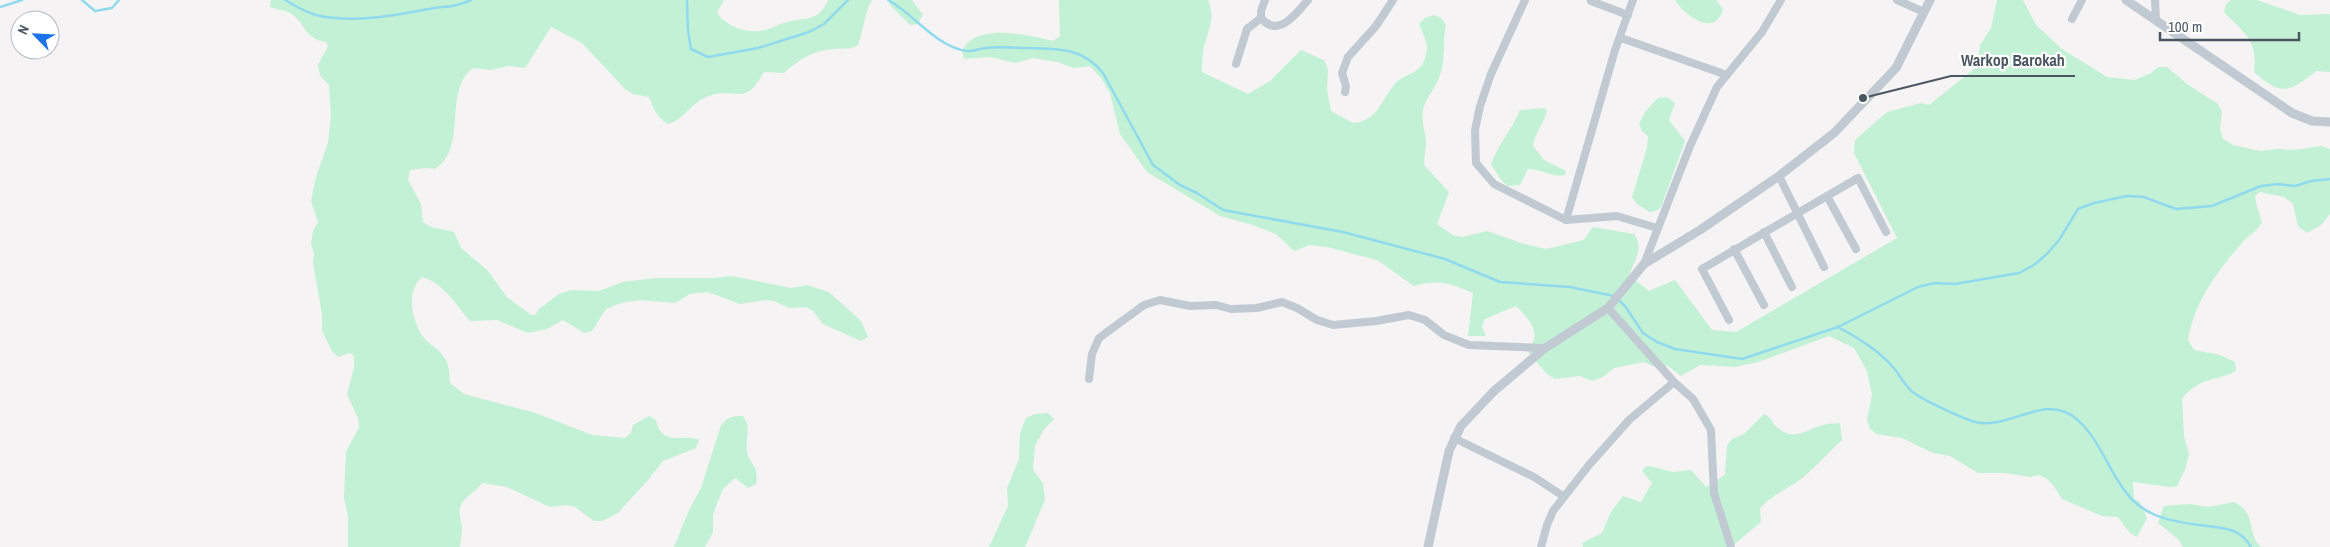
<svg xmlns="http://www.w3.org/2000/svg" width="2330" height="547" font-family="'Archivo Narrow',sans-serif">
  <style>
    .green { fill: #c3f1d5 }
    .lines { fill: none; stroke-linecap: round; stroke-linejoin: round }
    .stream { stroke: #90daee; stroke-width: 2.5 }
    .minor { stroke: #c1cad2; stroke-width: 8 }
    .tertiary { stroke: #c1cad2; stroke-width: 9 }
    .leader { fill: none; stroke: #4a5661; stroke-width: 2 }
    .callout-dot { fill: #4a5661; stroke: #fff; stroke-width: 2 }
    .callout-label { font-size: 16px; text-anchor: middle; font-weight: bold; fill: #4a5661; stroke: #fff; stroke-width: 4.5; stroke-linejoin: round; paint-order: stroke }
  </style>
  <rect width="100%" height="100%" fill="#f5f3f3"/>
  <g class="green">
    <path d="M271,0H724L717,12C724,26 746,33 761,31C770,30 778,24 787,22C806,17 819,22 828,0H872C864,14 864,29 858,45C850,50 845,48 835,49C814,50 799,59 784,73L764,72C743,110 738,84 706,97C691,103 684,120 668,124C658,118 653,109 649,97L633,94L625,89L582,43L551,27L525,68L508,66L491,70L473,68C442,91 469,147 435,169L426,168L410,170L408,180L421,204L423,222C432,230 443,228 454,232L461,248L487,270L507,297L531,315H535L539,309L559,294L572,290L599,291L623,282L656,278H714L731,276L791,288L807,285L829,292L861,321L868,337L861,341L823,324L813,311L806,307L789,308L774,301L766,300L740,304L708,292L690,294L675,303L639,300L621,303L606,309L592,331L584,333L563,320L547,329L528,333L497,320L470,321C457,306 443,282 422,277C405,292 412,322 424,338C430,345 439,349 444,357C450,365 449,374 450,383L464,394L536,413L592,435L625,438L631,433L633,425L649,416L656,420C662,448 685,433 699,440L696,448L663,461L648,480L618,513L602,521H594L575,507L566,505L550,507L507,487L482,483C477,491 467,495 462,503C457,512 461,518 462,527C462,533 461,540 460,547H348V516L344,498L346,452L359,427L358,418L347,394L354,368V356L350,353L338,357L332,351L322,331V314L313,263L314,253L311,244L313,231L318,222L311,201L316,177L328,143L331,116L329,85L320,75L318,65L328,46L326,42C304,39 305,22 290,13C284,10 276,9 270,7Z"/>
    <path d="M889,0H912L923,15L917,24L910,25L889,4Z"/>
    <path d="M1059,0H1208C1217,21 1206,32 1203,52C1202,58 1202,65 1202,72L1248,94L1270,81L1301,50L1324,60L1328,69L1327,90L1331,111L1353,123C1378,121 1380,102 1394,85C1405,71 1423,77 1427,50C1428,43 1422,31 1419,24L1425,18L1434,15L1441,18L1446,25C1442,42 1446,58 1440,75C1437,87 1425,98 1423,110C1421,122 1425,130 1426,141C1426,149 1424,157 1424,165L1449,192L1437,224L1453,235L1462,237L1487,231L1521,243L1546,249L1584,240L1593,227L1634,234C1644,248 1635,260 1629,275L1649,291L1675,280L1712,330L1736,332L1897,238L1854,153L1855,140L1887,112L1921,103L1929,105L1974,69L1978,61L1980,45L1991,28L1997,0H2023L2036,25L2062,49L2107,77L2135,80L2151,73L2158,67H2167L2187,84L2218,104L2222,112L2220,129L2223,139L2233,145L2260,151L2277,149L2294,150L2321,146L2330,149V214L2321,225L2307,233L2298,226L2293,204L2284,197L2260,192L2255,196L2257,207L2262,222C2257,232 2248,235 2241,244C2216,273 2195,301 2188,340L2194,350L2220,355L2235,362L2236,371C2212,383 2204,375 2182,398L2184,436L2189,454L2185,470L2177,486L2169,487L2133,482L2134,499L2140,502L2147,518L2137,537L2130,533L2118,517L2102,516L2062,499L2053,485L2047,479L2039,475L2030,477L2005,473H1978L1950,456L1933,453L1902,438L1876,434L1870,429L1867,420L1872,395L1867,371L1854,348L1829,336L1758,362L1735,367L1700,365L1681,376L1668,366L1655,367L1644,362L1614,368L1603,377L1592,381L1580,376L1555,379L1547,374L1527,351C1543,334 1530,320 1516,306L1485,319L1482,327L1486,336H1468L1473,293C1449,283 1439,279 1414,286L1377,260L1327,247L1310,245L1294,251L1276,234L1253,225L1220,216L1147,172L1120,134L1110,93L1101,78L1090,66L1074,68L1058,62L1033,58L1015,63L990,57L964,59L962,51C976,22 1029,35 1053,41L1060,36Z"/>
    <path d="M1675,0H1716L1723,9C1715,38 1685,16 1675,0Z"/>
    <path d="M2231,0H2257L2300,15L2330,14V72L2316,71C2290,92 2281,97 2254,72C2258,40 2245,34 2224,12L2226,4Z"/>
    <path d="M1667,97L1675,103L1669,120L1685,141L1661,207L1658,210L1650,212L1637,204L1632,197L1647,148L1648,136L1642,131L1639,124L1645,112L1658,98Z"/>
    <path d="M1545,108L1547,112C1543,125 1536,130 1533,146L1544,160L1566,171L1565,175C1552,178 1542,169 1528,169L1520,185L1508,186L1501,180L1491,164C1498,145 1512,129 1520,110Z"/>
    <path d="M1048,413L1054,419L1043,431L1035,446L1033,470L1043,483L1045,500L1025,547H989L1008,506L1007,488L1019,459L1020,433L1026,418L1035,414Z"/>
    <path d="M1764,414C1774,419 1771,423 1778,428C1795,442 1807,429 1823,425C1828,423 1834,424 1840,423L1842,440C1830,451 1818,464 1806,475C1792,487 1769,496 1760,509L1761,522L1731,547H1583L1582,543L1602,533L1611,512L1623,496L1641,502L1652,483L1642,471L1645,467L1649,466L1673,472L1691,470L1706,487L1725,475L1727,446L1732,439L1744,434Z"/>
    <path d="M735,416H743C752,428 745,437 747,451C749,465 759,463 756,484L748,488L735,478L723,489L716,506L713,515V532L705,547H674L689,510L701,488L721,425L727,419Z"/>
    <path d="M2234,502C2258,514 2246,534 2261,547H2183L2178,539L2158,523L2164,506L2190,504L2208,507Z"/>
  </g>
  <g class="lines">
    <g class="stream">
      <path d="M82,0L95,11L112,8L119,0"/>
      <path d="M285,0C295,6 305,12 316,15C354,24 397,15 434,8C450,6 455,7 471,0"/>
      <path d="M687,0L688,31L691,49L708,57L758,48L809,32L824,24L848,0"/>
      <path d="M888,0C913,13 936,47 967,51C973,52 980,48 986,48C998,46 1012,48 1024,48C1056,49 1081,46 1103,73L1153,165L1180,185L1197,193L1223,210L1343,232L1445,259L1500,282L1570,287L1614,296L1625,306L1643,333L1657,342L1675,349L1742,359L1838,327L1918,287L1935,283L1955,284L2019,273L2034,265L2048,253L2059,240L2078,209L2094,203L2127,196L2144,197L2176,209L2212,206L2261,186L2278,184L2295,186L2311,181L2330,179"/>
      <path d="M0,7L22,0"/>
      <path d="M1838,327C1858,338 1877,349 1893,367C1900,375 1905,387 1914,393C1923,400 1960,417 1972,421C2006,433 2042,393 2074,417C2107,442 2112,495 2151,513C2165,520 2183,523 2199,525C2220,528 2239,526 2251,547"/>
    </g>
    <g class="minor">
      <path d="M1265,0L1261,11V18C1278,39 1297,13 1308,0"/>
      <path d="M1525,0L1491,74L1480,106L1475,130L1476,163L1494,184L1566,220L1617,216L1657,228"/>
      <path d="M1897,0L1924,12"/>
      <path d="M2155,0L2156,19"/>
      <path d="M1591,1L1628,15"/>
      <path d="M2072,19L2082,0"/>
      <path d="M1621,38L1727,75"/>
      <path d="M1236,64L1247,29L1261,18"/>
      <path d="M1345,92L1346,86L1342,73L1348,57L1376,26L1393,0"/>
      <path d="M1779,176L1824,267"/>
      <path d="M1827,196L1858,178L1886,232"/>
      <path d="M1566,220L1615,50L1633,0"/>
      <path d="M1764,232L1792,287"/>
      <path d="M1734,249L1764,305"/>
      <path d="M1644,264L1690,146L1717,87L1762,32L1781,0"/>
      <path d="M1608,308L1674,382L1693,399L1711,430L1714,493L1731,547"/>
      <path d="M1729,320L1702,269L1827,196L1856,249"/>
      <path d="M1089,379L1092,354L1099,338L1144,305L1160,300L1190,306L1216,305L1231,309L1257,308L1282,302L1297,308L1317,320L1333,325L1376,321L1409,315L1425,320L1444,335L1469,345L1545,348"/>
      <path d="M1454,438L1534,477L1563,496"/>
      <path d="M1541,547L1547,525L1553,511L1589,465L1629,420L1674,382"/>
    </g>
    <g class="tertiary">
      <path d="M2126,0L2292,113L2312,121L2330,122"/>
      <path d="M1428,547L1449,451L1461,426L1494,391L1545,348L1608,308L1644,264L1700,230L1779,176L1834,133L1896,68L1930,0"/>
    </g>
  </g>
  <path class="leader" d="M1863 98L1951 76H2075"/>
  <circle class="callout-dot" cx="1863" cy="98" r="5"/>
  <g class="callout-label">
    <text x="2013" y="66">Warkop Barokah</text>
  </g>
  <g transform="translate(35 35) rotate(294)"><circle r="24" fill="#ffffff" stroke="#b7bbc0"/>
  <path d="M0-4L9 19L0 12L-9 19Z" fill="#1a73e8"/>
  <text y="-8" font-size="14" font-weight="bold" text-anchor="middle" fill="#4a5661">N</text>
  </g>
  <path d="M2160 32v8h139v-8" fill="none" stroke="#4a5661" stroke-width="2.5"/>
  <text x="2168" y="32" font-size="15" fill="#4a5661" stroke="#ffffff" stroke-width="4" paint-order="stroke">100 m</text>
</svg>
